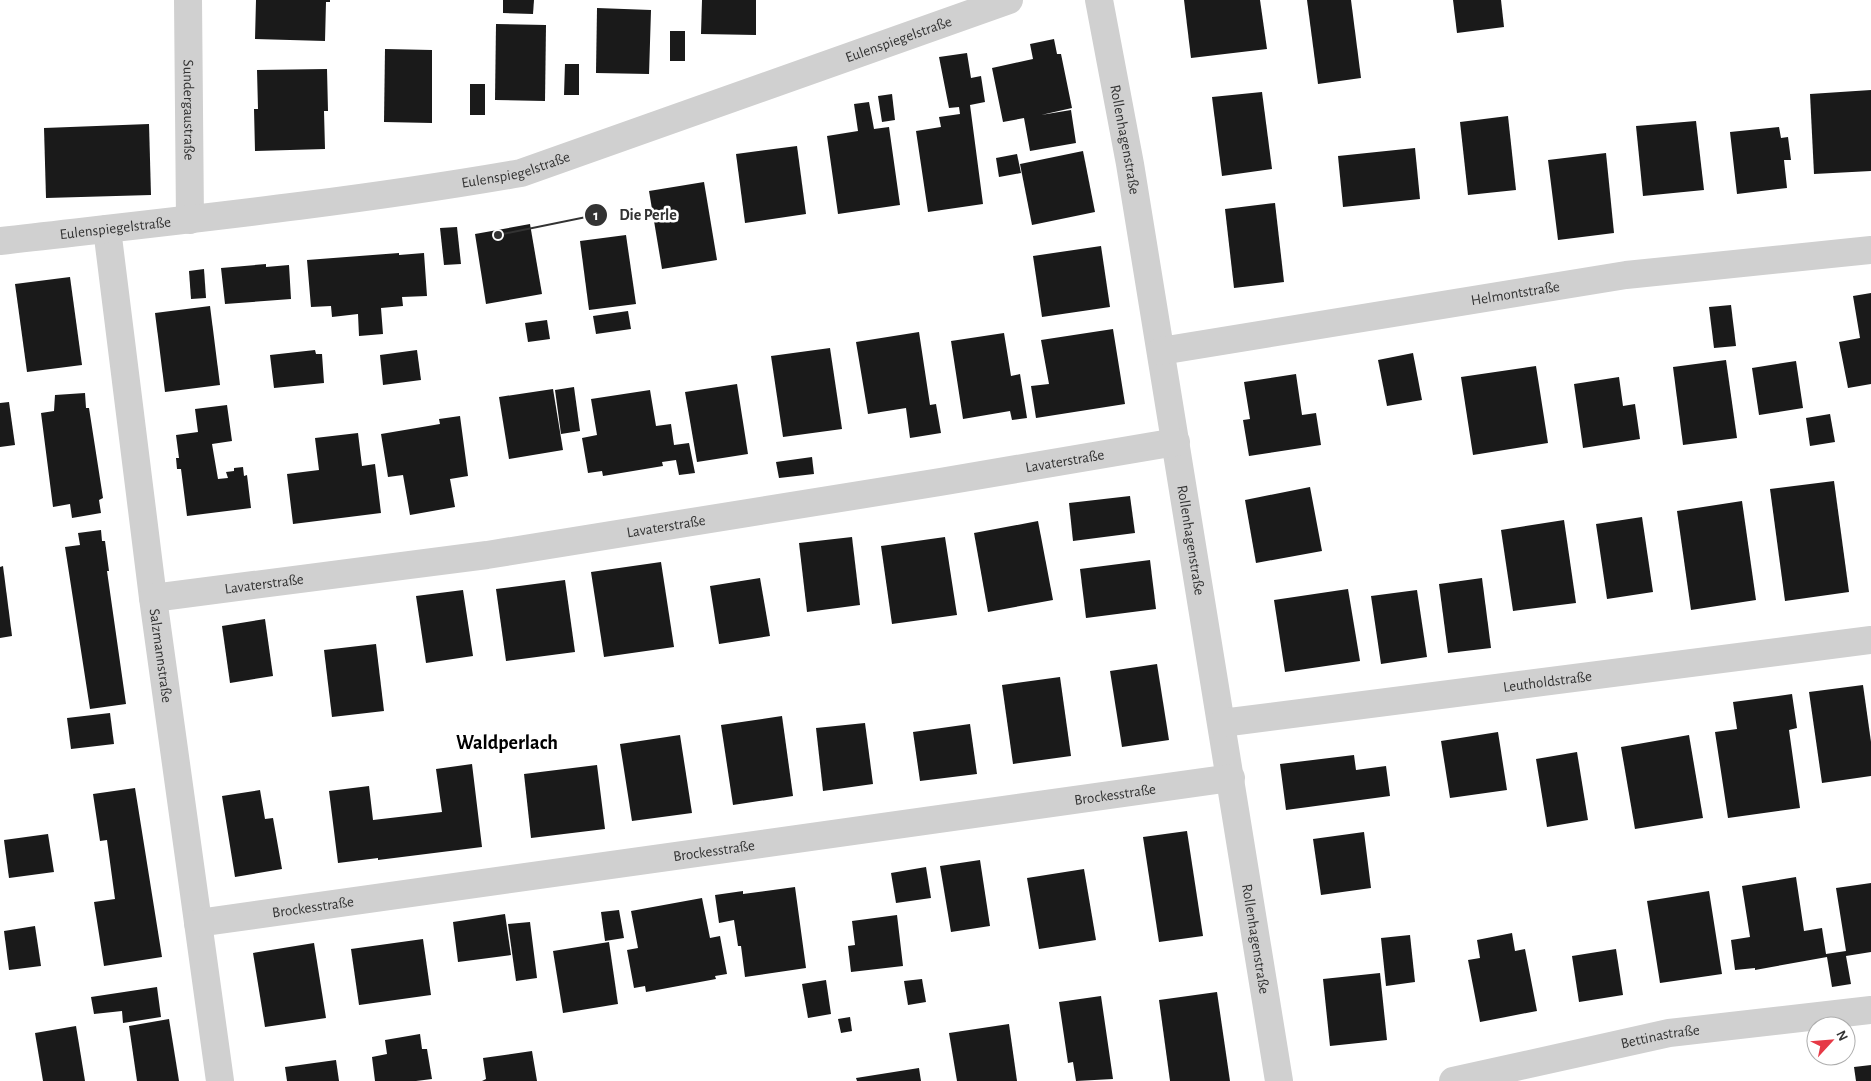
<svg xmlns="http://www.w3.org/2000/svg" width="1871" height="1081" font-family="'Alegreya Sans',sans-serif">
  <style>
    .building { fill: #1a1a1a }
    .lines { fill: none; stroke-linecap: round; stroke-linejoin: round }
    .minor { stroke: #d0d0d0; stroke-width: 28 }
    .labels { text-anchor: middle; stroke-width: 5; stroke-linejoin: round; paint-order: stroke }
    .street-label { font-size: 15px; fill: #333; stroke: #fff }
    .district-label { font-size: 20px; font-weight: bold; fill: #000; stroke: #fff }
    .leader { fill: none; stroke: #333; stroke-width: 2 }
    .callout-dot { fill: #333; stroke: #fff; stroke-width: 2 }
    .mark-label { font-size: 15px; text-anchor: middle; font-weight: bold; fill: #fff }
    .callout-label { font-size: 16px; text-anchor: middle; font-weight: bold; fill: #333; stroke: #fff; stroke-width: 5; stroke-linejoin: round; paint-order: stroke }
  </style>
  <rect width="100%" height="100%" fill="#fff"/>
  <g class="building">
    <path d="M256,0H330V2H326L325,41L255,39Z"/>
    <path d="M503,0H534L533,14L503,13Z"/>
    <path d="M702,0H756V35L701,34Z"/>
    <path d="M1184,0H1260L1267,49L1191,58Z"/>
    <path d="M1307,0H1351L1361,78L1318,84Z"/>
    <path d="M1453,0H1501L1504,27L1457,33Z"/>
    <path d="M597,8L651,10L649,74L596,73Z"/>
    <path d="M496,24L546,25L545,101L495,100Z"/>
    <rect x="670" y="31" width="15" height="30"/>
    <path d="M1054,39L1057,54H1061L1072,108L1041,115L1071,110L1076,143L1030,151L1024,118L1003,122L992,68L1033,59L1030,44Z"/>
    <path d="M385,49L432,50V123L384,122Z"/>
    <path d="M967,53L971,78L981,76L985,102L970,105L983,204L928,212L916,131L941,127L939,117L960,114L959,107L949,108L939,57Z"/>
    <path d="M565,64H579V95H564Z"/>
    <path d="M327,69L328,111H324L325,149L255,151L254,109H258L257,70Z"/>
    <rect x="470" y="84" width="15" height="31"/>
    <path d="M1871,90V171L1814,174L1810,94Z"/>
    <path d="M1262,92L1272,169L1222,176L1212,97Z"/>
    <path d="M892,94L895,120L882,122L878,96Z"/>
    <path d="M869,102L874,129L889,127L900,205L838,214L827,136L858,131L854,104Z"/>
    <path d="M1508,116L1516,190L1468,195L1460,122Z"/>
    <path d="M1696,121L1704,190L1643,196L1636,126Z"/>
    <path d="M149,124L151,195L46,198L44,128Z"/>
    <path d="M1779,127L1781,138L1788,137L1791,160H1784L1787,188L1737,194L1730,132Z"/>
    <path d="M797,146L806,214L745,223L736,154Z"/>
    <path d="M1415,148L1420,199L1343,207L1338,156Z"/>
    <path d="M1083,151L1095,212L1032,225L1020,164Z"/>
    <path d="M1606,153L1614,233L1558,240L1548,160Z"/>
    <path d="M1017,154L1021,173L999,177L996,158Z"/>
    <path d="M704,182L717,260L662,269L649,191Z"/>
    <path d="M1275,203L1284,282L1234,288L1225,209Z"/>
    <path d="M530,224L542,294L486,304L475,234Z"/>
    <path d="M457,227L461,264L444,265L440,228Z"/>
    <path d="M626,235L636,304L589,310L580,241Z"/>
    <path d="M1101,246L1110,307L1042,317L1033,256Z"/>
    <path d="M399,253V255L424,253L427,296L402,297L403,306L381,308L383,334L359,336L358,314L332,317L331,306L311,307L307,260Z"/>
    <path d="M266,264V267L289,265L291,299L225,304L221,268Z"/>
    <path d="M204,269L206,298L191,299L189,271Z"/>
    <path d="M70,277L82,365L27,372L15,284Z"/>
    <path d="M1871,293V384L1848,388L1839,342L1860,338L1853,296Z"/>
    <path d="M1731,305L1736,346L1714,348L1709,307Z"/>
    <path d="M210,306L220,385L165,392L155,313Z"/>
    <path d="M628,311L631,329L596,334L593,316Z"/>
    <path d="M547,320L550,339L528,342L525,323Z"/>
    <path d="M1113,329L1125,404L1036,418L1031,386L1049,384L1041,340Z"/>
    <path d="M919,332L930,405L936,404L941,433L910,438L906,408L868,414L856,342Z"/>
    <path d="M1004,333L1011,376L1020,374L1027,418L1012,420L1010,411L963,419L951,341Z"/>
    <path d="M830,348L842,429L783,437L771,356Z"/>
    <path d="M315,350L316,354H322L324,383L274,388L270,355Z"/>
    <path d="M417,350L421,380L383,385L380,355Z"/>
    <path d="M1413,353L1422,400L1387,406L1378,360Z"/>
    <path d="M1726,360L1737,438L1683,445L1673,367Z"/>
    <path d="M1796,361L1803,408L1759,415L1752,368Z"/>
    <path d="M1536,366L1548,443L1473,455L1461,377Z"/>
    <path d="M1296,374L1302,415L1316,413L1321,445L1249,456L1243,420L1250,419L1244,382Z"/>
    <path d="M1619,377L1623,406L1635,404L1640,439L1583,448L1574,384Z"/>
    <path d="M737,384L748,454L697,462L685,392Z"/>
    <path d="M574,387L580,431L561,434L555,390Z"/>
    <path d="M553,389L563,450L509,459L499,397Z"/>
    <path d="M650,390L656,426L671,424L674,445L689,443L695,473L679,475L676,460L662,462L663,466L603,476L602,471L588,473L582,438L597,435L591,399Z"/>
    <path d="M85,393L86,408H89L103,498L99,500L101,513L72,518L70,504L53,507L41,413L54,411L55,395Z"/>
    <path d="M9,402L15,445L0,447V403Z"/>
    <path d="M227,405L232,441L212,444L218,479L228,478L226,472L234,471V468L243,467L244,476L247,475L251,508L187,516L181,469H177L176,458H179L176,435L198,432L195,409Z"/>
    <path d="M1830,414L1835,442L1810,446L1806,418Z"/>
    <path d="M460,416L468,476L450,479L455,507L410,515L403,475L388,477L381,434L440,424L439,419Z"/>
    <path d="M358,433L362,466L375,464L381,513L293,524L287,474L319,470L315,438Z"/>
    <path d="M812,457L814,474L779,478L776,462Z"/>
    <path d="M1834,481L1849,592L1785,601L1770,489Z"/>
    <path d="M1310,487L1322,551L1256,563L1245,500Z"/>
    <path d="M1130,496L1135,533L1073,541L1069,503Z"/>
    <path d="M1742,501L1756,600L1691,610L1677,511Z"/>
    <path d="M1642,517L1653,592L1607,599L1596,524Z"/>
    <path d="M1564,520L1576,603L1513,611L1501,530Z"/>
    <path d="M1038,521L1053,600L988,612L974,533Z"/>
    <path d="M101,530L102,541H105L109,571H107L126,704L90,709L65,547L80,545L78,533Z"/>
    <path d="M852,537L860,605L807,612L799,543Z"/>
    <path d="M945,537L957,615L892,624L881,546Z"/>
    <path d="M1150,560L1156,609L1086,618L1080,569Z"/>
    <path d="M661,562L674,647L604,657L591,572Z"/>
    <path d="M3,566L12,636L0,638V567Z"/>
    <path d="M760,578L770,636L719,644L710,586Z"/>
    <path d="M1482,578L1491,648L1448,653L1439,584Z"/>
    <path d="M565,580L575,652L506,661L496,589Z"/>
    <path d="M1348,589L1360,661L1285,672L1274,600Z"/>
    <path d="M463,590L473,656L426,663L416,596Z"/>
    <path d="M1417,590L1427,657L1381,664L1371,596Z"/>
    <path d="M265,619L273,676L230,683L222,626Z"/>
    <path d="M376,644L384,711L332,717L324,650Z"/>
    <path d="M1157,664L1169,740L1122,747L1110,671Z"/>
    <path d="M1060,677L1071,756L1013,764L1002,685Z"/>
    <path d="M1863,685L1871,742V776L1822,783L1809,692Z"/>
    <path d="M1792,694L1797,728L1789,730L1800,808L1728,818L1715,732L1737,729L1733,702Z"/>
    <path d="M110,713L114,744L71,749L67,718Z"/>
    <path d="M782,716L793,796L733,805L721,725Z"/>
    <path d="M865,723L873,784L823,791L816,728Z"/>
    <path d="M970,724L977,774L920,781L913,732Z"/>
    <path d="M1498,732L1507,790L1450,798L1441,741Z"/>
    <path d="M680,735L692,813L632,821L620,744Z"/>
    <path d="M1689,735L1703,818L1635,829L1621,747Z"/>
    <path d="M1577,752L1588,820L1547,827L1536,759Z"/>
    <path d="M1354,755L1356,770L1386,766L1390,796L1286,810L1280,764Z"/>
    <path d="M472,764L482,847L378,860V858L338,863L329,791L369,786L373,820L442,812L436,769Z"/>
    <path d="M597,765L605,829L531,838L524,774Z"/>
    <path d="M135,788L162,957L104,966L94,902L115,899L107,840L100,841L93,794Z"/>
    <path d="M260,790L265,819L273,818L282,869L235,877L222,796Z"/>
    <path d="M1187,831L1203,936L1159,942L1143,837Z"/>
    <path d="M1364,832L1371,888L1321,895L1313,839Z"/>
    <path d="M48,834L54,872L9,878L4,840Z"/>
    <path d="M980,860L990,926L951,932L940,866Z"/>
    <path d="M926,867L931,898L896,903L891,873Z"/>
    <path d="M1084,869L1096,940L1039,949L1027,878Z"/>
    <path d="M1796,877L1804,931L1822,928L1826,954L1846,951L1836,888L1871,883V952L1846,956L1851,984L1832,987L1827,957L1755,970V968L1735,970L1731,940L1750,937L1742,886Z"/>
    <path d="M795,887L806,968L745,977L741,946H738L734,920L719,923L715,895L743,891V894Z"/>
    <path d="M1709,891L1722,974L1660,983L1647,901Z"/>
    <path d="M702,898L710,938L720,936L727,974L715,976L716,979L646,992L645,986L634,988L627,950L638,948L631,911Z"/>
    <path d="M619,910L624,938L605,941L601,912Z"/>
    <path d="M505,914L511,955L458,962L453,922Z"/>
    <path d="M897,915L903,966L851,972L848,946L855,945L852,921Z"/>
    <path d="M530,922L537,978L516,981L508,924Z"/>
    <path d="M35,926L41,966L9,970L4,931Z"/>
    <path d="M1512,933L1515,951L1525,949L1537,1011L1480,1022L1468,960L1480,958L1477,940Z"/>
    <path d="M1410,935L1415,982L1386,986L1381,938Z"/>
    <path d="M423,939L431,995L359,1005L351,949Z"/>
    <path d="M609,942L618,1004L563,1013L553,951Z"/>
    <path d="M314,943L326,1018L265,1027L253,953Z"/>
    <path d="M1616,949L1623,995L1579,1002L1572,956Z"/>
    <path d="M1380,973L1387,1040L1330,1046L1323,979Z"/>
    <path d="M922,979L926,1002L908,1005L904,981Z"/>
    <path d="M826,980L831,1014L808,1018L802,984Z"/>
    <path d="M157,987L161,1017L123,1023L122,1011L94,1014L91,997Z"/>
    <path d="M1217,992L1230,1081H1170L1159,1000Z"/>
    <path d="M1101,996L1113,1079L1076,1081L1073,1062L1068,1063L1059,1002Z"/>
    <path d="M850,1017L852,1031L841,1033L838,1019Z"/>
    <path d="M169,1019L179,1081H137L129,1026Z"/>
    <path d="M1009,1024L1017,1081H957L949,1033Z"/>
    <path d="M76,1026L85,1081H43L35,1033Z"/>
    <path d="M420,1034L422,1049H427L432,1079L416,1081H375L372,1057L387,1054L385,1040Z"/>
    <path d="M532,1051L537,1081H482L486,1079L483,1058Z"/>
    <path d="M336,1060L339,1081H287L285,1067Z"/>
    <path d="M1871,1065V1081H1856L1854,1067Z"/>
    <path d="M919,1068L921,1081H857L856,1078Z"/>
  </g>
  <g class="lines">
    <g class="minor">
      <path id="s1" d="M188,0L190,220"/>
      <path id="s2" d="M1099,0L1130,164L1279,1081"/>
      <path id="s3" d="M107,229L153,598L220,1081"/>
      <path id="s4" d="M0,241C174,221 349,203 521,173L1009,0"/>
      <path id="s5" d="M1161,351L1626,275L1871,250"/>
      <path id="s6" d="M153,598L487,555L940,482L1176,442"/>
      <path id="s7" d="M1222,723L1871,640"/>
      <path id="s8" d="M198,923L1231,778"/>
      <path id="s9" d="M1453,1081L1669,1033L1871,1010"/>
    </g>
  </g>
  <g class="labels">
    <g class="street-label">
      <text dy="5" stroke="none"><textPath href="#s4" startOffset="926">Eulenspiegelstraße</textPath></text>
      <text dy="5" stroke="none"><textPath href="#s1" startOffset="110">Sundergaustraße</textPath></text>
      <text dy="5" stroke="none"><textPath href="#s2" startOffset="142">Rollenhagenstraße</textPath></text>
      <text dy="5" stroke="none"><textPath href="#s4" startOffset="521">Eulenspiegelstraße</textPath></text>
      <text dy="5" stroke="none"><textPath href="#s4" startOffset="116">Eulenspiegelstraße</textPath></text>
      <text dy="5" stroke="none"><textPath href="#s5" startOffset="359">Helmontstraße</textPath></text>
      <text dy="5" stroke="none"><textPath href="#s6" startOffset="922">Lavaterstraße</textPath></text>
      <text dy="5" stroke="none"><textPath href="#s6" startOffset="518">Lavaterstraße</textPath></text>
      <text dy="5" stroke="none"><textPath href="#s2" startOffset="548">Rollenhagenstraße</textPath></text>
      <text dy="5" stroke="none"><textPath href="#s6" startOffset="112">Lavaterstraße</textPath></text>
      <text dy="5" stroke="none"><textPath href="#s3" startOffset="430">Salzmannstraße</textPath></text>
      <text dy="5" stroke="none"><textPath href="#s7" startOffset="328">Leutholdstraße</textPath></text>
      <text dy="5" stroke="none"><textPath href="#s8" startOffset="926">Brockesstraße</textPath></text>
      <text dy="5" stroke="none"><textPath href="#s8" startOffset="521">Brockesstraße</textPath></text>
      <text dy="5" stroke="none"><textPath href="#s8" startOffset="116">Brockesstraße</textPath></text>
      <text dy="5" stroke="none"><textPath href="#s2" startOffset="952">Rollenhagenstraße</textPath></text>
      <text dy="5" stroke="none"><textPath href="#s9" startOffset="212">Bettinastraße</textPath></text>
    </g>
    <g class="district-label">
      <text x="507" y="749">Waldperlach</text>
    </g>
  </g>
  <path class="leader" d="M498 235L596 215"/>
  <g class="callout-dot">
    <circle cx="498" cy="235" r="5"/>
    <circle cx="596" cy="215" r="12"/>
  </g>
  <g class="mark-label">
    <text x="596" y="220">1</text>
  </g>
  <g class="callout-label">
    <text x="648" y="220">Die Perle</text>
  </g>
  <g transform="translate(1831 1041) rotate(64)"><circle r="24" fill="#ffffff" stroke="#adadad"/>
  <path d="M0-4L9 19L0 12L-9 19Z" fill="#e63946"/>
  <text y="-8" font-size="14" font-weight="bold" text-anchor="middle" fill="#333333">N</text>
  </g>
</svg>
